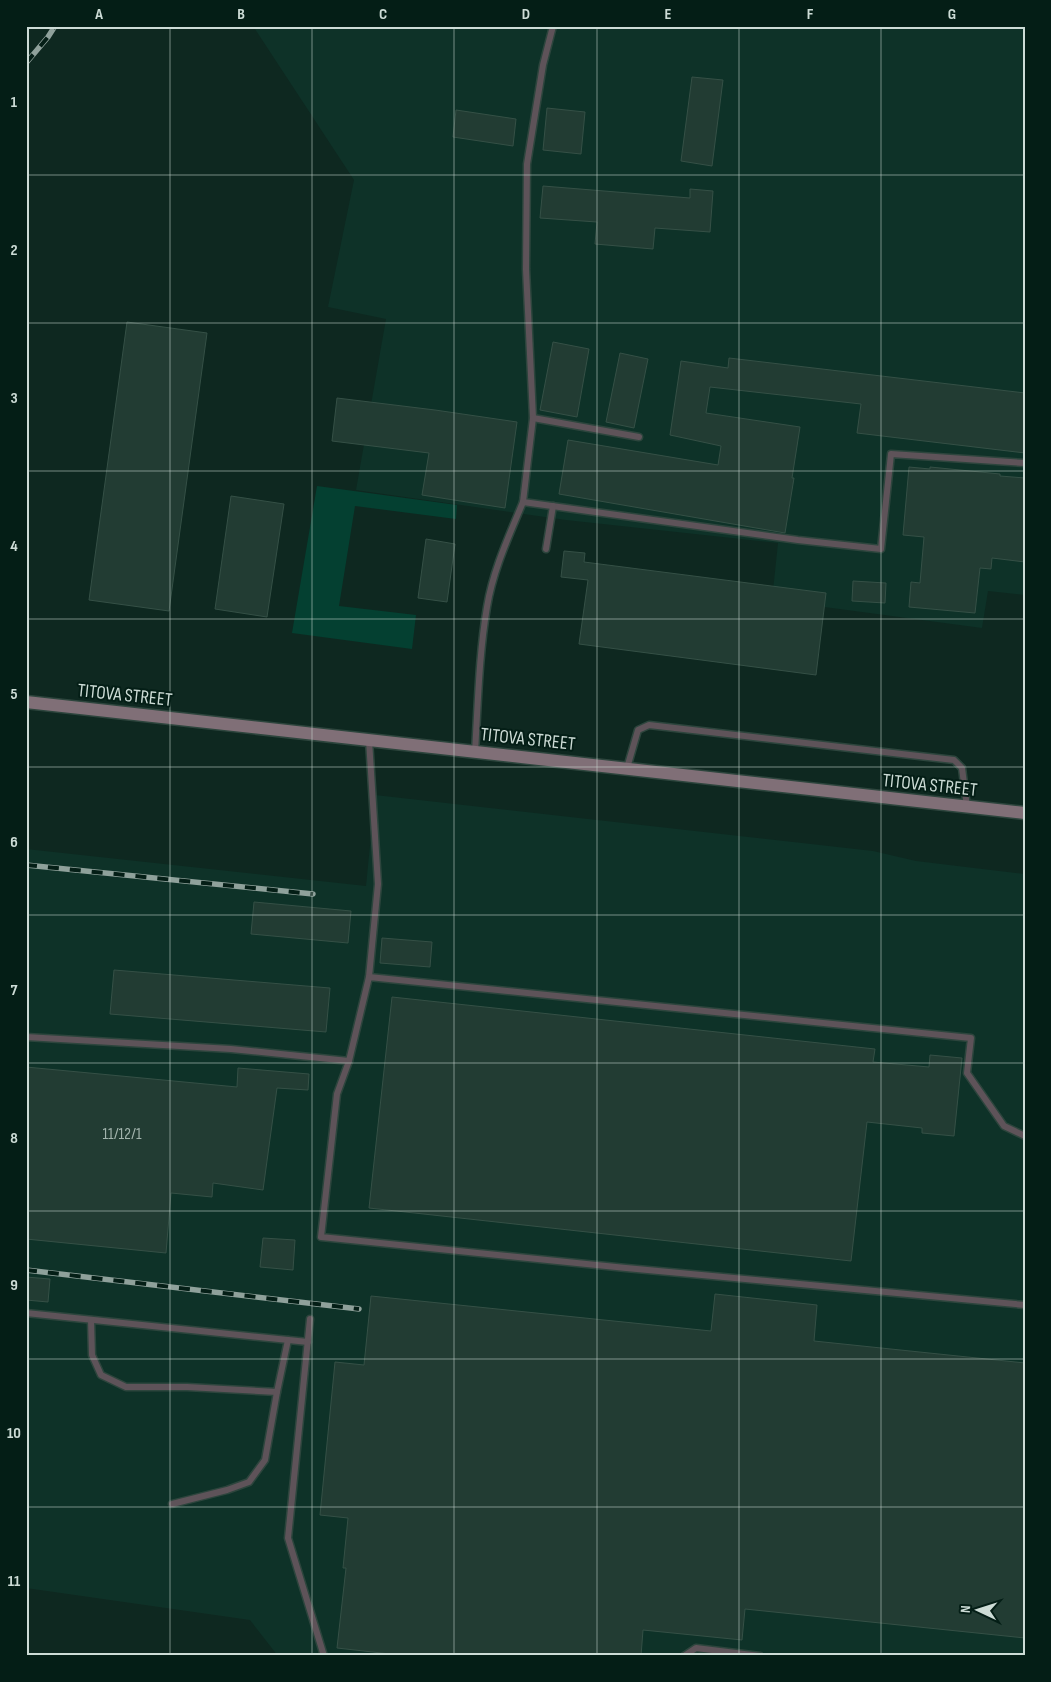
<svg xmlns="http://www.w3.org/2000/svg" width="1051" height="1682" font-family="'Sofia Sans Condensed',sans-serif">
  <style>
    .built { fill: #0e3228 }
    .green { fill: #044031 }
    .building { fill: #223c33; stroke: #355046 }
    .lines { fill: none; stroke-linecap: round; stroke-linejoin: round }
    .service-casing { stroke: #2d453d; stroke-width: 9 }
    .secondary-casing { stroke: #2d453d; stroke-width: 15 }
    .service { stroke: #5e5359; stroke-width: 6 }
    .secondary { stroke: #806f77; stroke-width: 12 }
    .rail-casing { stroke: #8fa19b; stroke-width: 5.5 }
    .rail { stroke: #041e16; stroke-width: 4; stroke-dasharray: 11; stroke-linecap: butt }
    .grid { fill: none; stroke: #cddcd6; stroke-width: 1; stroke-opacity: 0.55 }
    .labels { text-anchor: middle; stroke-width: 4; stroke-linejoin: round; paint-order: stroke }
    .number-label { font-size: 16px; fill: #a2b4ad }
    .street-label { font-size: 19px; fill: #cddcd6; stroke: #041e16 }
    .neatline { fill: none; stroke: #cddcd6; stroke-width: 2 }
    .grid-label { font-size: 16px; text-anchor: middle; font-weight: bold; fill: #cddcd6 }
  </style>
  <rect width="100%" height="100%" fill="#0e2820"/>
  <g class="built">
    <path d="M253,26H1025V595L988,591L982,628L772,600L778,543L566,520L356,490L386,319L328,307L354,180Z"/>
    <path d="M375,795L873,851L916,861L1025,874V1656H278L250,1620L26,1588V849L366,886Z"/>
  </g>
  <path class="green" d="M317,486L457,505L456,519L355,506L339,606L416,615L412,649L292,633Z"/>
  <g class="building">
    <path d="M692,77L723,80L712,166L681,161Z"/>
    <path d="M547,108L585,112L581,154L543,150Z"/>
    <path d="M456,110L516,119L513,146L453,137Z"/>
    <path d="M543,186L690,198V189L713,191L710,232L655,228L653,249L595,244L597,222L540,218Z"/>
    <path d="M127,322L207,333L169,611L89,600Z"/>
    <path d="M553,342L589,349L577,417L540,410Z"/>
    <path d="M620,353L648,359L634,428L606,422Z"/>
    <path d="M729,358L1025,393V453L857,433L861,404L710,387L706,413L800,427L792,478H794L785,533L559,494L568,440L718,465L721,446L670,435L681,361L728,368Z"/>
    <path d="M337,398L435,410L517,422L505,508L422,495L429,453L332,441Z"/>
    <path d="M909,467L930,469V467L1000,474V476L1025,478V562L992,558L991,569L980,568L975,613L909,607L911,582L920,583L924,537L903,535Z"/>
    <path d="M231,496L284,504L267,617L215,609Z"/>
    <path d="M426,539L455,544L447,602L418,598Z"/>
    <path d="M564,551L585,553L584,562L826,593L816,675L579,644L588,580L561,577Z"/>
    <path d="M853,581L886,583L885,603L852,601Z"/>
    <path d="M254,902L351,911L348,943L251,934Z"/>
    <path d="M382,938L432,942L430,967L380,963Z"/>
    <path d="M114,970L330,988L326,1032L110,1014Z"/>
    <path d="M392,997L875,1049L873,1062L929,1067L930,1055L962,1058L954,1136L922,1133V1128L867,1122L851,1261L369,1208Z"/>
    <path d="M26,1067L237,1087L238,1068L309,1074L308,1090L277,1088L263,1190L213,1183L212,1197L171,1193L166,1253L26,1239Z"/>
    <path d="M263,1238L295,1240L293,1270L260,1267Z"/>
    <path d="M26,1277L50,1279L48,1302L26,1300Z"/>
    <path d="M715,1294L817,1305L814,1341L1025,1363V1638L745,1609L742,1640L643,1630L641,1656H408L337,1648L346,1568H343L348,1518L320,1515L335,1362L364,1365L371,1296L711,1331Z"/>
  </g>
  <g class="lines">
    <defs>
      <g id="service">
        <path d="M553,26L543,65L527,164L526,269L533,418L523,502L798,540L881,549L891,454L1025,463"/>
        <path d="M533,418L639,437"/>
        <path d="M546,549L553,506"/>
        <path d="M475,752C478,703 479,654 487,607C493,570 509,536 523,502"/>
        <path d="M627,768L638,730L649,725L954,760L962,768L967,807"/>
        <path d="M369,977L378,884L369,740"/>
        <path d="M26,1037L231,1049L349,1061"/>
        <path d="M1025,1136L1004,1126L967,1073L971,1038L369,977L349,1061L337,1094L321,1237L626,1268L1025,1305"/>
        <path d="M26,1313L308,1342"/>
        <path d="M310,1319L288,1538L324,1656"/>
        <path d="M91,1320L92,1355L101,1375L126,1387H187L277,1392L288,1340"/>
        <path d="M172,1504L227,1490L249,1482L265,1460L277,1392"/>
        <path d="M684,1656L696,1648L760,1656"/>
      </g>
      <path id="secondary" d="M26,702L1025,813"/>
    </defs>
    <use href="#service" class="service-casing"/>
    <use href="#secondary" class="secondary-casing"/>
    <use href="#service" class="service"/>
    <use href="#secondary" class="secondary"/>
    <defs>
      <g id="rail">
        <path d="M26,63L48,37L55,26"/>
        <path d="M26,865L313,894"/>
        <path d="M26,1270L359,1309"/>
      </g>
    </defs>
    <use href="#rail" class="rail-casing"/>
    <use href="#rail" class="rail"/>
  </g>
  <path class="grid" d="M170,26V1656M312,26V1656M454,26V1656M597,26V1656M739,26V1656M881,26V1656M26,175H1025M26,323H1025M26,471H1025M26,619H1025M26,767H1025M26,915H1025M26,1063H1025M26,1211H1025M26,1359H1025M26,1507H1025"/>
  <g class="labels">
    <g class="number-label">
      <text x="122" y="1139">11/12/1</text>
    </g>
    <g class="street-label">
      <text transform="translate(125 694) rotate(6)" y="7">TITOVA STREET</text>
      <text transform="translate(528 738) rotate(6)" y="7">TITOVA STREET</text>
      <text transform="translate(930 784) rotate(6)" y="7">TITOVA STREET</text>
    </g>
  </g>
  <rect width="1051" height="1682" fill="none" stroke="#041e16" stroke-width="55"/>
  <g transform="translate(978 1610) rotate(274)" stroke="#041e16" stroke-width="4" paint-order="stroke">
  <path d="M0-4L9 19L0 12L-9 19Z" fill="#cddcd6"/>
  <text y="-8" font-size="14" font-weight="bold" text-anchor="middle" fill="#cddcd6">N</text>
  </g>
  <rect x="28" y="28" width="996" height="1626" class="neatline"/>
  <g class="grid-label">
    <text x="99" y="19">A</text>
    <text x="241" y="19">B</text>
    <text x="383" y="19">C</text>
    <text x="526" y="19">D</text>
    <text x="668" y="19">E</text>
    <text x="810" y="19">F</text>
    <text x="952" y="19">G</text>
    <text x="14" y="107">1</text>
    <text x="14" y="255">2</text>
    <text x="14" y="403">3</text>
    <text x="14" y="551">4</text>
    <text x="14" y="699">5</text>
    <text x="14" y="847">6</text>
    <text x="14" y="995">7</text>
    <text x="14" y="1143">8</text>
    <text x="14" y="1290">9</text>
    <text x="14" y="1438">10</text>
    <text x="14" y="1586">11</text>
  </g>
</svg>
